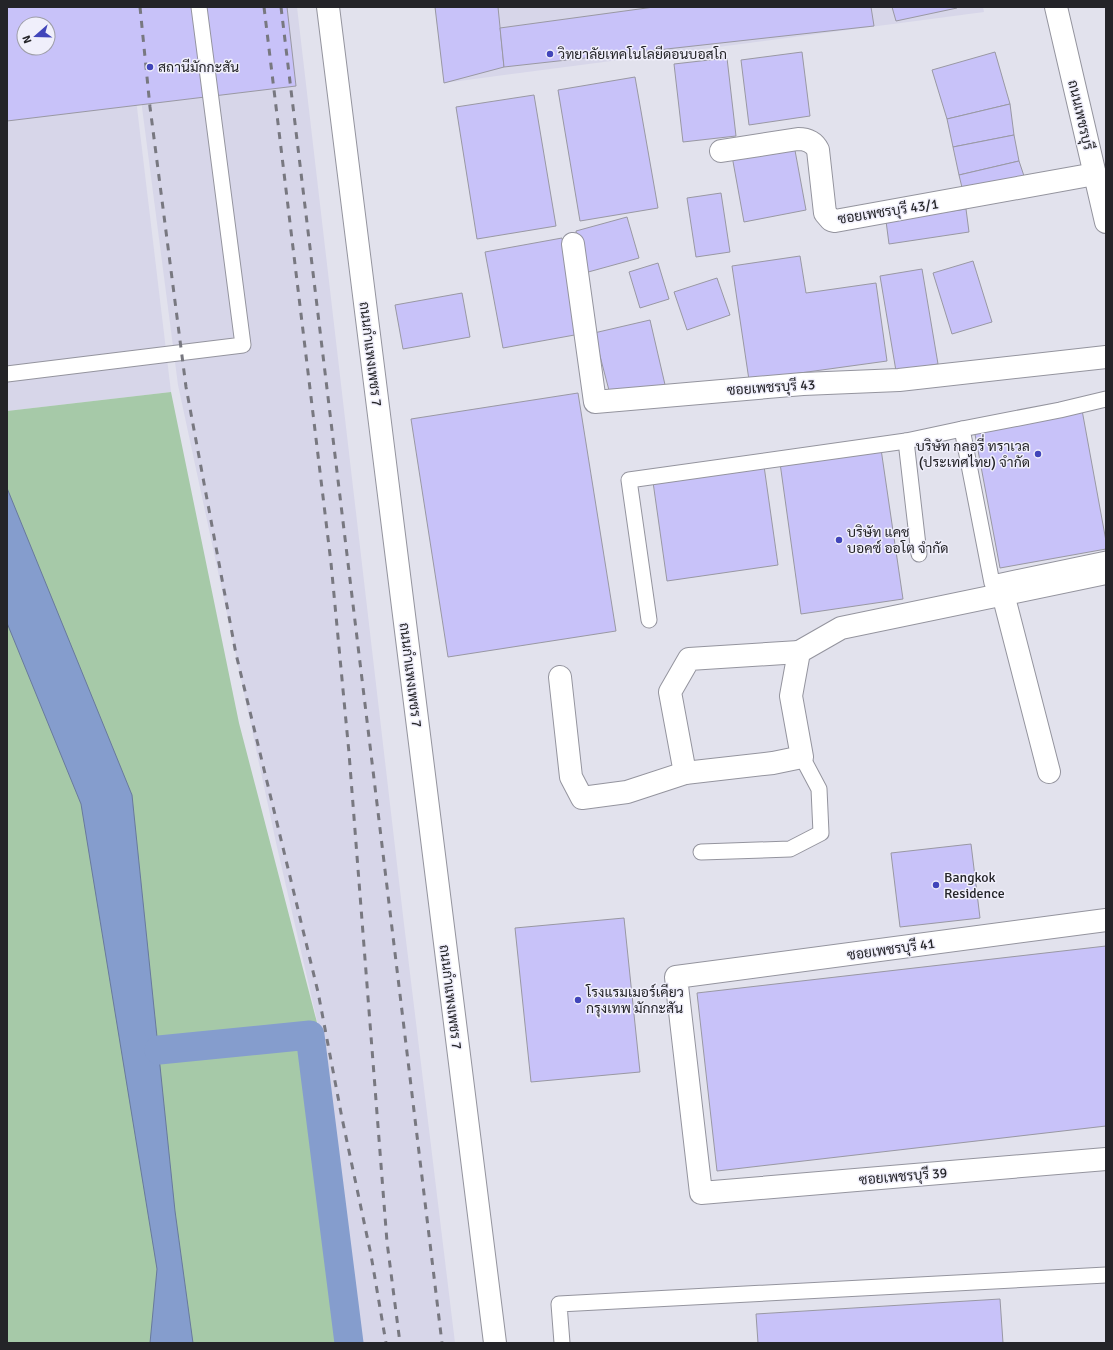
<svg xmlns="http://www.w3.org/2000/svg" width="1113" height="1350" font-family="Signika,Sarabun,sans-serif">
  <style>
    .built { fill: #d7d6e9; fill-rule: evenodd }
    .green { fill: #a6c9a8 }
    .water { fill: #859dcd; stroke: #68799c }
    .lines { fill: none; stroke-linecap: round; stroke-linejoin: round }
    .canal { stroke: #859dcd; stroke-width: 29 }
    .building { fill: #c8c2f9; stroke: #9998a3; fill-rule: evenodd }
    .service-casing { stroke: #94949e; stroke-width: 17 }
    .minor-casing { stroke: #94949e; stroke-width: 24 }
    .tertiary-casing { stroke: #94949e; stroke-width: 24 }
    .primary-casing { stroke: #94949e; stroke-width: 24 }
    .service { stroke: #fff; stroke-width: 15 }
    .minor { stroke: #fff; stroke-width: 22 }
    .tertiary { stroke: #fff; stroke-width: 22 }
    .primary { stroke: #fff; stroke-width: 22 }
    .rail { stroke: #787880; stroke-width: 3; stroke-dasharray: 7 7; stroke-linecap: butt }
    .poi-dot { fill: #4145ba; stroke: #f0effb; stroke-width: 1.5 }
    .labels { text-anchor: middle; stroke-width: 3; stroke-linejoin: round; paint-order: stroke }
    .poi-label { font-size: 14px; fill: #242428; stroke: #f0effb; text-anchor: start }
    .street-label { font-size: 14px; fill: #242428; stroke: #f0effb }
  </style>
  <rect width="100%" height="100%" fill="#e2e2ed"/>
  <g class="built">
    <path d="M7,7H125L171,392L7,411ZM24,24H48V48H24Z"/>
    <path d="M129,7H297L404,924L455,1343H361L321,1038L277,847L178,385Z"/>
    <path d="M435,7H983L984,12L444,83Z"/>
  </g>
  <path class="green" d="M171,392L239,723L321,1038L361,1343H7V411Z"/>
  <path class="water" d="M7,488L132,795L175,1211L193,1343H150L157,1269L81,804L7,623Z"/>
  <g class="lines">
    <path class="canal" d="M159,1050L310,1035L349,1343"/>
  </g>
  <g class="building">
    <path d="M7,7H287L296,86L7,121ZM24,24H48V48H24Z"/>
    <path d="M435,7H498L504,67L444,83Z"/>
    <path d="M654,7H871L874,26L504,67L500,28Z"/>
    <path d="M892,7H957V8L896,21Z"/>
    <path d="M802,52L810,116L749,125L741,60Z"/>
    <path d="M995,52L1010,104L947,119L932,70Z"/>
    <path d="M727,58L736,136L683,142L674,64Z"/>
    <path d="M635,77L658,208L580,221L558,90Z"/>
    <path d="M534,95L556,226L477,239L456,107Z"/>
    <path d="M1010,104L1014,135L953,147L947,119Z"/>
    <path d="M1014,135L1019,161L959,175L953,147Z"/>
    <path d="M794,145L806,210L744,222L732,156Z"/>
    <path d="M1019,161L1026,182L964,196L959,175Z"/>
    <path d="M721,193L730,252L696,257L687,198Z"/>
    <path d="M966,209L969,232L889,244L886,221Z"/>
    <path d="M627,217L639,258L581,274L576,231Z"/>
    <path d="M562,238L580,334L503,348L485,252Z"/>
    <path d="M800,256L806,293L876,283L887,361L749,380L732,266Z"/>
    <path d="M973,261L992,322L952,334L933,273Z"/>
    <path d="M658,263L669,299L640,308L629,272Z"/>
    <path d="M922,269L938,364L896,371L880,276Z"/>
    <path d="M717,278L730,315L687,330L674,292Z"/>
    <path d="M462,293L470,337L403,349L395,305Z"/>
    <path d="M650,320L666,389L611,398L594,333Z"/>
    <path d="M578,393L616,631L448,657L411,419Z"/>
    <path d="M1082,410L1106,541V549L1000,568L974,429Z"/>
    <path d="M881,449L903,599L801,614L780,463Z"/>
    <path d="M764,466L778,565L667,581L653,482Z"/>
    <path d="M971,844L980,918L900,927L891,853Z"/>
    <path d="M624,918L640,1072L531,1082L515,928Z"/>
    <path d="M1106,946V1126L717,1171L697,993Z"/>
    <path d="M1000,1299L1003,1343H758L756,1314Z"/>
  </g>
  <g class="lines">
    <defs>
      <g id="service">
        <path d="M7,374L243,345L199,7"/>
        <path d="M1106,399L1060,410L962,429L992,583L1106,559"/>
        <path d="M906,441L919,554"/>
        <path d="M649,620L629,480L906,441L962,429"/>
        <path d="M701,852L790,849L821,833L819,789L802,757"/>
        <path d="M562,1343L559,1304L1106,1275"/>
      </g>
      <g id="minor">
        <path d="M721,151L798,139C807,139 814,142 818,150L825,213L831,220L835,221L1095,174"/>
        <path d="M573,244L595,402L803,384L899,380L1106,357"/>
        <path d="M1003,594L1049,772"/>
        <path d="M560,677L571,777L582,798L627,792L685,773L773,763L802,757L791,696L799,652L841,628L1106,573"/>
        <path d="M685,773L670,692L689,659L799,652"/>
        <path d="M1106,920L676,977L701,1193L1106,1159"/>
      </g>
      <path id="tertiary" d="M328,7L495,1343"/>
      <path id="primary" d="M1056,7L1106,222"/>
    </defs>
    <use href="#service" class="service-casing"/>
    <use href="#minor" class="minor-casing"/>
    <use href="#tertiary" class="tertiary-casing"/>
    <use href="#primary" class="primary-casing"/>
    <use href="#service" class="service"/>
    <use href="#minor" class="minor"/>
    <use href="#tertiary" class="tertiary"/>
    <use href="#primary" class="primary"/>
    <g class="rail">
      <path d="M140,7L150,107L186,387L236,654L318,992L342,1118L371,1255L386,1343"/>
      <path d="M264,7L331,563L349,753L387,1242L400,1343"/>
      <path d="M281,7L442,1343"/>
    </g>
  </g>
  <g class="poi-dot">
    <circle cx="550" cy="54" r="4"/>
    <circle cx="150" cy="67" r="4"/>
    <circle cx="1038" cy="454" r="4"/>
    <circle cx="839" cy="540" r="4"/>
    <circle cx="936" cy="885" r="4"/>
    <circle cx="578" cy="1000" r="4"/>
  </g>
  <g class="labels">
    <g class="poi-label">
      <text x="558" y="59">วิทยาลัยเทคโนโลยีดอนบอสโก</text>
      <text x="158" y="72">สถานีมักกะสัน</text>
      <text x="1030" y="451" text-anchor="end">บริษัท กลอรี่ ทราเวล<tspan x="1030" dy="16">(ประเทศไทย) จำกัด</tspan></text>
      <text x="847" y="537">บริษัท แคช<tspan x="847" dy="16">บอคซ์ ออโต จำกัด</tspan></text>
      <text x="944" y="882">Bangkok<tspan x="944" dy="16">Residence</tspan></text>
      <text x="586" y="997">โรงแรมเมอร์เคียว<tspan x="586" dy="16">กรุงเทพ มักกะสัน</tspan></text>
    </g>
    <g class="street-label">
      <text transform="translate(1081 115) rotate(77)" y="5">ถนนเพชรบุรี</text>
      <text transform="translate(888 211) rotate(-9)" y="5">ซอยเพชรบุรี 43/1</text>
      <text transform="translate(371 354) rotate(83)" y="5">ถนนกำแพงเพชร 7</text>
      <text transform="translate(771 387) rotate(-4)" y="5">ซอยเพชรบุรี 43</text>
      <text transform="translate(411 675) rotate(83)" y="5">ถนนกำแพงเพชร 7</text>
      <text transform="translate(891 949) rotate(-8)" y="5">ซอยเพชรบุรี 41</text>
      <text transform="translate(451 997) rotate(83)" y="5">ถนนกำแพงเพชร 7</text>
      <text transform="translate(903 1176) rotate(-5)" y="5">ซอยเพชรบุรี 39</text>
    </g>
  </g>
  <rect width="1113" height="1350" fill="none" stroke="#242428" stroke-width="16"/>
  <g transform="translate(36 36) rotate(250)"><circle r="19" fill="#f0effb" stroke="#9e9ea7"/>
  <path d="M0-3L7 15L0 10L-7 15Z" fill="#4145ba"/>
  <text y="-6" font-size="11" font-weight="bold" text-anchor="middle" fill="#242428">N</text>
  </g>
</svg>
